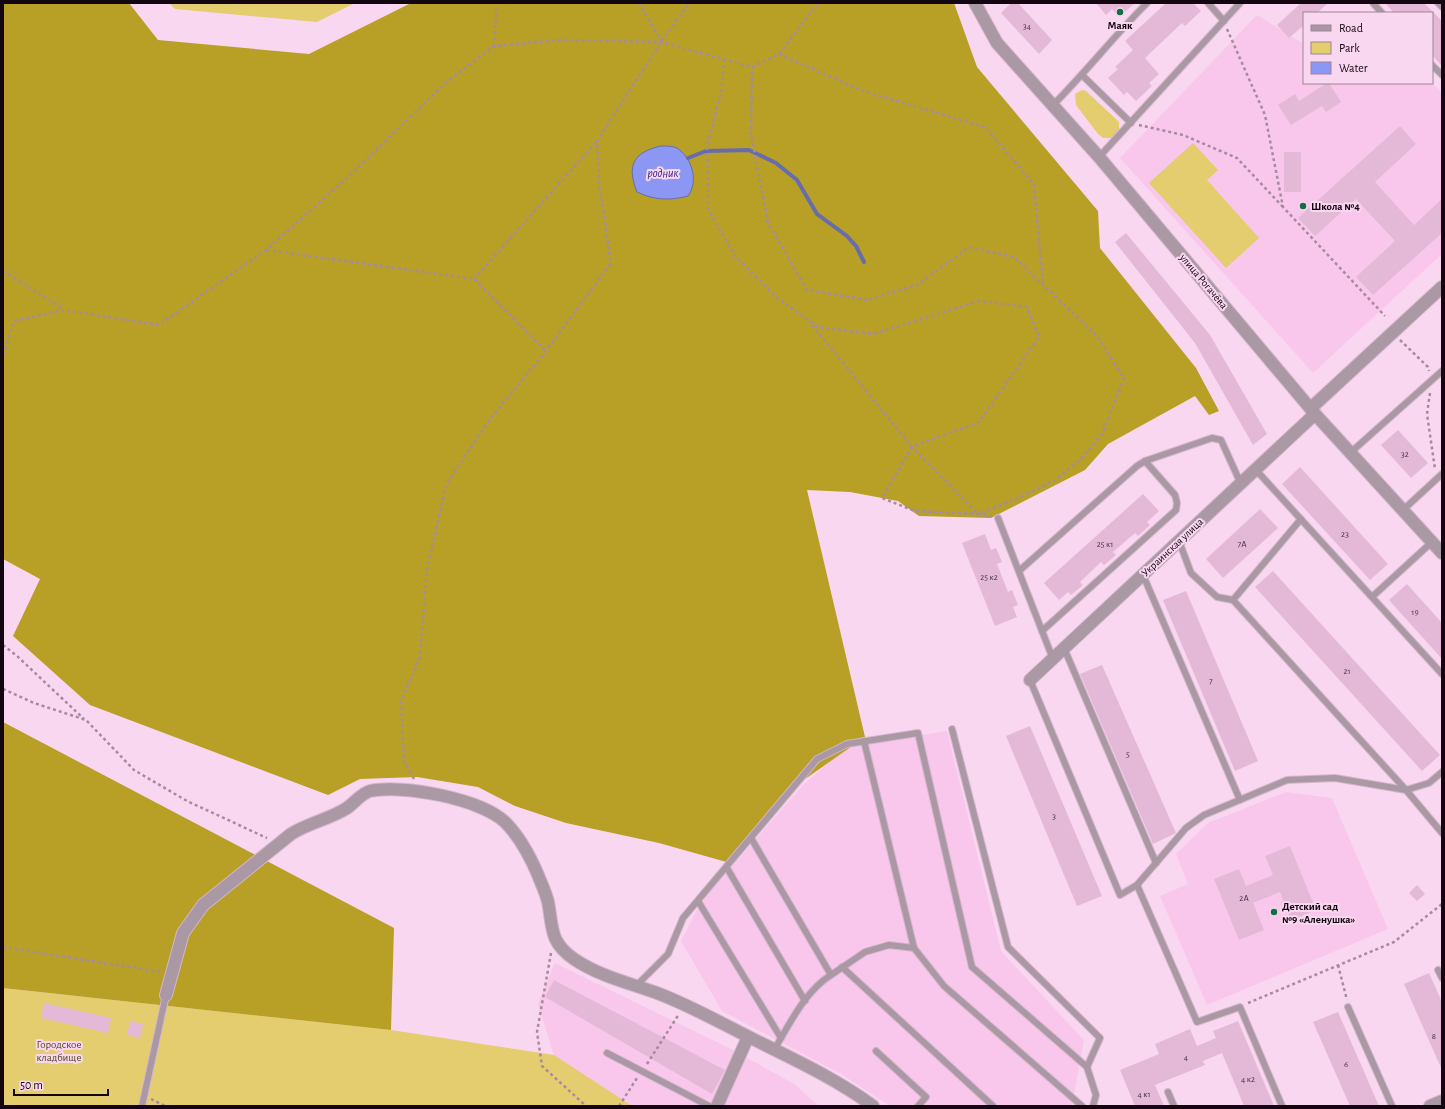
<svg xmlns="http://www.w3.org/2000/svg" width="1445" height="1109" font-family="'Alegreya Sans',sans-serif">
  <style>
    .built { fill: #f9c7eb }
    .green { fill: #e3cd6e }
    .forest { fill: #b89f25 }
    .water { fill: #8b97f2; stroke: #676cae }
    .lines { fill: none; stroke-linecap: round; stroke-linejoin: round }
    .stream { stroke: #676cae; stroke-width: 4 }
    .building { fill: #e4b9d7 }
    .service-casing { stroke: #d5b6cc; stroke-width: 8 }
    .minor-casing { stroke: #d5b6cc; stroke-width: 14 }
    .path { stroke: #a68b9e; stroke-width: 2.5; stroke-dasharray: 3 3; stroke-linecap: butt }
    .service { stroke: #aa98a5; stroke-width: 6 }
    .minor { stroke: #aa98a5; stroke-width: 12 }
    .poi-dot { fill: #126f43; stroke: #fad7f0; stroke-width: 1.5 }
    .labels { text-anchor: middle; stroke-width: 4; stroke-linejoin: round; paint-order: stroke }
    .number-label { font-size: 9px; fill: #473342 }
    .poi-label { font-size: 11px; font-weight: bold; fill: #130610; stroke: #fad7f0; text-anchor: start }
    .street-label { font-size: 11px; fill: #130610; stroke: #fad7f0 }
    .park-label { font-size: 11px; fill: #53491b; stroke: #fad7f0 }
    .water-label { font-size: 12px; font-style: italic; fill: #251982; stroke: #fad7f0 }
  </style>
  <rect width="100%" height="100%" fill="#fad7f0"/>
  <g class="built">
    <path d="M1257,15L1304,44V83H1432L1442,93V254L1313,373L1120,158Z"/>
    <path d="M947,731L1001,951L1084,1040L1072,1106H890L841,1074L722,1011L681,941L701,902L803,785L846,748Z"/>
    <path d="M1286,792L1332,798L1388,929L1207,1005L1160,896L1188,884L1176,854L1208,823Z"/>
    <path d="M555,963L733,1050L794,1084L819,1106H620L557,1066L538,1004Z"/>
  </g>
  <g class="green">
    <path d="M169,3H355L317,22L175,9Z"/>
    <path d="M1082,90L1086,91L1119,122V130L1112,138H1103L1098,134L1076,105L1075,94Z"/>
    <path d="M1193,143L1218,170L1207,180L1259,238L1226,268L1149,183Z"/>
    <path d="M3,988L391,1030L554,1055L632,1106H3Z"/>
  </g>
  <g class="forest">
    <path d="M3,3H129L158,40L309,54L411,3H954L977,67L1098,211L1100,248L1196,368L1219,411L1209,415L1195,396L1108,444L1085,470L991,518L919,516L898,501L850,492L807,490L865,737L798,784L761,821L730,863L659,843L566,823L515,806L478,787L417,777L360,779L328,795L90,705L13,636L40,579L3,559Z"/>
    <path d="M3,722L394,928L391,1030L3,988Z"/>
  </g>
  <path class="water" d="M661,146C666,146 673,146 677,148C692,158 699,181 688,196C669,201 654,200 637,192C626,165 634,152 661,146Z"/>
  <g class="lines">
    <path class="stream" d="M688,158L706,151L749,150L776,163L797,180L817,214L847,236L856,246L864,262"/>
  </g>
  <g class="building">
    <path d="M1011,3H1018L1052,40L1039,54L1001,13Z"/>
    <path d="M1096,3H1135L1119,17L1112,9L1106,15Z"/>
    <path d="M1166,3H1193L1201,11L1185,26L1182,23L1145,58L1159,74L1149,83L1152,86L1136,101L1127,92L1124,95L1108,78L1118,69L1115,67L1133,50L1125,41Z"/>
    <path d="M1301,3H1328L1317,13H1304V25L1289,38L1277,25Z"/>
    <path d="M1385,3H1424L1442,21V66L1432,55V13H1394Z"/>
    <path d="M1327,83H1329L1341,102L1326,112L1322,106L1291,125L1278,105L1295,94L1299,101Z"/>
    <path d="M1400,126L1416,144L1375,182L1414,225L1442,199V233L1373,295L1356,277L1395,241L1356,199L1315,236L1298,218Z"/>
    <rect x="1284" y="152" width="17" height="40"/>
    <path d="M1126,233L1210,335L1267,434L1253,445L1195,343L1115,242Z"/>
    <path d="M1398,430L1428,463L1411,478L1381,445Z"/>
    <path d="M1300,467L1388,564L1370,580L1282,484Z"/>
    <path d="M1143,494L1159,511L1147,522L1150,525L1138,536L1135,533L1113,552L1116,555L1104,565L1101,562L1080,582L1083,585L1071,595L1068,592L1059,600L1044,583Z"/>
    <path d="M1260,509L1278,528L1223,578L1206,559Z"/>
    <path d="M985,534L991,550L996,548L1002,562L997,564L1008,592L1012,590L1018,605L1013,607L1017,617L995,626L962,543Z"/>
    <path d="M1273,571L1440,755L1422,771L1255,587Z"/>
    <path d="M1407,584L1442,623V659L1389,600Z"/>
    <path d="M1186,591L1258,761L1235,771L1163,600Z"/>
    <path d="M1102,665L1176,833L1153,844L1080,674Z"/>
    <path d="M1030,726L1102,896L1077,906L1006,736Z"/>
    <path d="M1290,846L1316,910L1291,920L1280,892L1253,903L1264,930L1239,940L1214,879L1239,869L1246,886L1273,875L1265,856Z"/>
    <path d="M1417,885L1425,894L1417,901L1409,893Z"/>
    <path d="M1429,973L1442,1002V1070L1404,984Z"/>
    <path d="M554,980L725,1070L712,1094L545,997Z"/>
    <path d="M44,1003L111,1018L108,1033L41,1018Z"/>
    <path d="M1338,1012L1379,1106H1350L1313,1022Z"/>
    <path d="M130,1021L143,1024L140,1038L127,1035Z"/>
    <path d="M1238,1021L1274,1106H1244L1222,1053L1203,1061L1205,1065L1155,1085L1164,1106H1135L1120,1070L1159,1054L1155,1044L1190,1029L1197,1046L1216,1038L1213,1031Z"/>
  </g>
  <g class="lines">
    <defs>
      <g id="service">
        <path d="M1208,3L1224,21"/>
        <path d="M1373,3L1382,13"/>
        <path d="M1438,3L1442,7"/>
        <path d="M1432,65L1442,75"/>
        <path d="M1082,75L1131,123"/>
        <path d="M1053,105C1086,72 1114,36 1147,3"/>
        <path d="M1099,157L1240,3"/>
        <path d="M1350,453L1442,371"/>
        <path d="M1256,470L1442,674"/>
        <path d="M1403,510L1442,474"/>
        <path d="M998,518L1053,659"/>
        <path d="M1179,541L1191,573L1217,597L1233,600L1301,519"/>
        <path d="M1019,571L1137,466L1145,461L1212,438L1221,440L1241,484"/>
        <path d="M1143,575L1240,800"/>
        <path d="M1373,596L1432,542"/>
        <path d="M1233,600L1406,790L1442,833"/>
        <path d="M1042,631L1176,510L1177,503L1175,495L1145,461"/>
        <path d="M1064,648L1156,863"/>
        <path d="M1030,680L1120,895L1137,885L1197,1022L1240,1007L1282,1106"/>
        <path d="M952,729L1008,947L1100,1038L1087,1067L1096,1095L1093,1106"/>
        <path d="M864,741L914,948L944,986L1082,1106"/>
        <path d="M751,838L831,975C805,991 789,1025 774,1050"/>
        <path d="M727,868L805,1001"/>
        <path d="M1137,885L1186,828L1204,815L1287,780L1335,778L1406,790L1429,783L1442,772"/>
        <path d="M698,901L781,1038"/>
        <path d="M842,967L993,1106"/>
        <path d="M1438,970L1442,978"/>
        <path d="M831,975L865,952L889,945L914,948"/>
        <path d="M636,986L668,954L683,918L817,759L847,744L918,733L972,967L1087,1067"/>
        <path d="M1348,1007L1392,1106"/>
        <path d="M876,1051L926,1097L918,1106"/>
        <path d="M607,1053L709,1106"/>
        <path d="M1168,1092L1174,1106"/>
        <path d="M142,1106L166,995"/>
      </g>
      <g id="minor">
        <path d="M975,3L997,43L1099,157L1315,414L1442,553"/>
        <path d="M1311,408L1442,287"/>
        <path d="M1030,680L1315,414"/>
        <path d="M166,995L183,933L203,905L291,834C308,823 330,819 347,808C354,803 362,793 370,791C403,784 481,799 505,822C520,837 530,856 538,875C541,883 546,893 548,902C553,927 549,942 574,959C599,976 629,983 657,993C689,1005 719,1022 749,1037C791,1058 835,1078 873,1106"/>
        <path d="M717,1106L748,1037"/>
        <path d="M1430,1106L1442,1101"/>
      </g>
    </defs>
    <use href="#service" class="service-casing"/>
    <use href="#minor" class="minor-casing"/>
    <g class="path">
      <path d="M639,3L661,41"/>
      <path d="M1227,29L1265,115L1283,207L1385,316"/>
      <path d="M494,46L497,3"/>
      <path d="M779,54L863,91L985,127L1034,184L1043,284"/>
      <path d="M724,59L722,89L707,146L709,211L735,256L776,297L818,327L873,334L979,301L1027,307L1039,337L979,422L912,447L882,498L915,511L978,514L1016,499L1055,480L1081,459L1102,434L1124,378L1097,336L1014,257L969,247L917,285L866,300L807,290L768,223L751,133L752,67"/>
      <path d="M1139,125L1183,135L1237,158L1283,207"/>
      <path d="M267,250L474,279L546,351"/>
      <path d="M3,271L64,309"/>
      <path d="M474,279L597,141"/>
      <path d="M812,325L912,447L978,514L991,516"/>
      <path d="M1400,340L1428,367L1429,371"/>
      <path d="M3,355L14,321L64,310L159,325L266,250L347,178L444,84L494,46L559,40L661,42L752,67L779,54L818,3"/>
      <path d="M1430,393L1427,414L1435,469"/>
      <path d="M3,645L17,656L84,719"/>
      <path d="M3,689L34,703L86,720L134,770L187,801L267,838"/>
      <path d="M414,779L404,761L401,701L420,657L427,569L447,483L490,419L546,351L611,263L599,184L597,141L661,42L689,3"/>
      <path d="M3,947L161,972"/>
      <path d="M551,953L537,1032L542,1066L586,1106"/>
      <path d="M1338,965L1347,1000"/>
      <path d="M1248,1003L1394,942L1442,904"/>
      <path d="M647,1064L679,1014"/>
      <path d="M151,1099L165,1106"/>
      <path d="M619,1106L637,1078"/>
    </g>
    <use href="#service" class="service"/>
    <use href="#minor" class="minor"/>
  </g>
  <g class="poi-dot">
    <circle cx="1120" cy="12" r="4"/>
    <circle cx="1303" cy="206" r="4"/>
    <circle cx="1274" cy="912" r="4"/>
  </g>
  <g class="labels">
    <g class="number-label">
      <text x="1027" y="29">34</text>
      <text x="1405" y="457">32</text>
      <text x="1345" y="537">23</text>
      <text x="1105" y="547">25 к1</text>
      <text x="1242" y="547">7А</text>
      <text x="989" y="580">25 к2</text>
      <text x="1415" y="615">19</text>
      <text x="1347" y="674">21</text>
      <text x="1211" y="684">7</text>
      <text x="1128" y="757">5</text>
      <text x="1054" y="819">3</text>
      <text x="1244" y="901">2А</text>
      <text x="1434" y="1039">8</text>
      <text x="1186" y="1060">4</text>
      <text x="1346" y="1067">6</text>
      <text x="1248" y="1082">4 к2</text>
      <text x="1144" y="1097">4 к1</text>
    </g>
    <g class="poi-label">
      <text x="1120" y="29" text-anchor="middle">Маяк</text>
      <text x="1311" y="210">Школа №4</text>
      <text x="1282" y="910">Детский сад<tspan x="1282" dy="13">№9 «Аленушка»</tspan></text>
    </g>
    <g class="street-label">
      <text transform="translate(1204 281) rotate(50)" y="4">улица Рогачёва</text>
      <text transform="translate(1172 547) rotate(-43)" y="4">Украинская улица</text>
    </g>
    <g class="park-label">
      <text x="59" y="1048">Городское<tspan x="59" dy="13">кладбище</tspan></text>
    </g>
    <g class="water-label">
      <text x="663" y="177">родник</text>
    </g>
  </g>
  <rect width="1445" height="1109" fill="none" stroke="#130610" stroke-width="8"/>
  <rect x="1303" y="12" width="130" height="72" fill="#fad7f0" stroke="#9e8396"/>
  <rect x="1311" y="25" width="20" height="6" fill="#aa98a5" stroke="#9e8396"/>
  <text x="1339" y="32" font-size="12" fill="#130610">Road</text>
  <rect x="1311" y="42" width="20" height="12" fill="#e3cd6e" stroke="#9e8396"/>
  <text x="1339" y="52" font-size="12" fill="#130610">Park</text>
  <rect x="1311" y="62" width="20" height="12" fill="#8b97f2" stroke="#9e8396"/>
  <text x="1339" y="72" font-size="12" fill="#130610">Water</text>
  <path d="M14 1089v6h94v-6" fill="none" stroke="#130610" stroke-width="2"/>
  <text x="20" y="1089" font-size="12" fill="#130610" stroke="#fad7f0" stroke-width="3" paint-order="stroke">50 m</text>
</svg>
